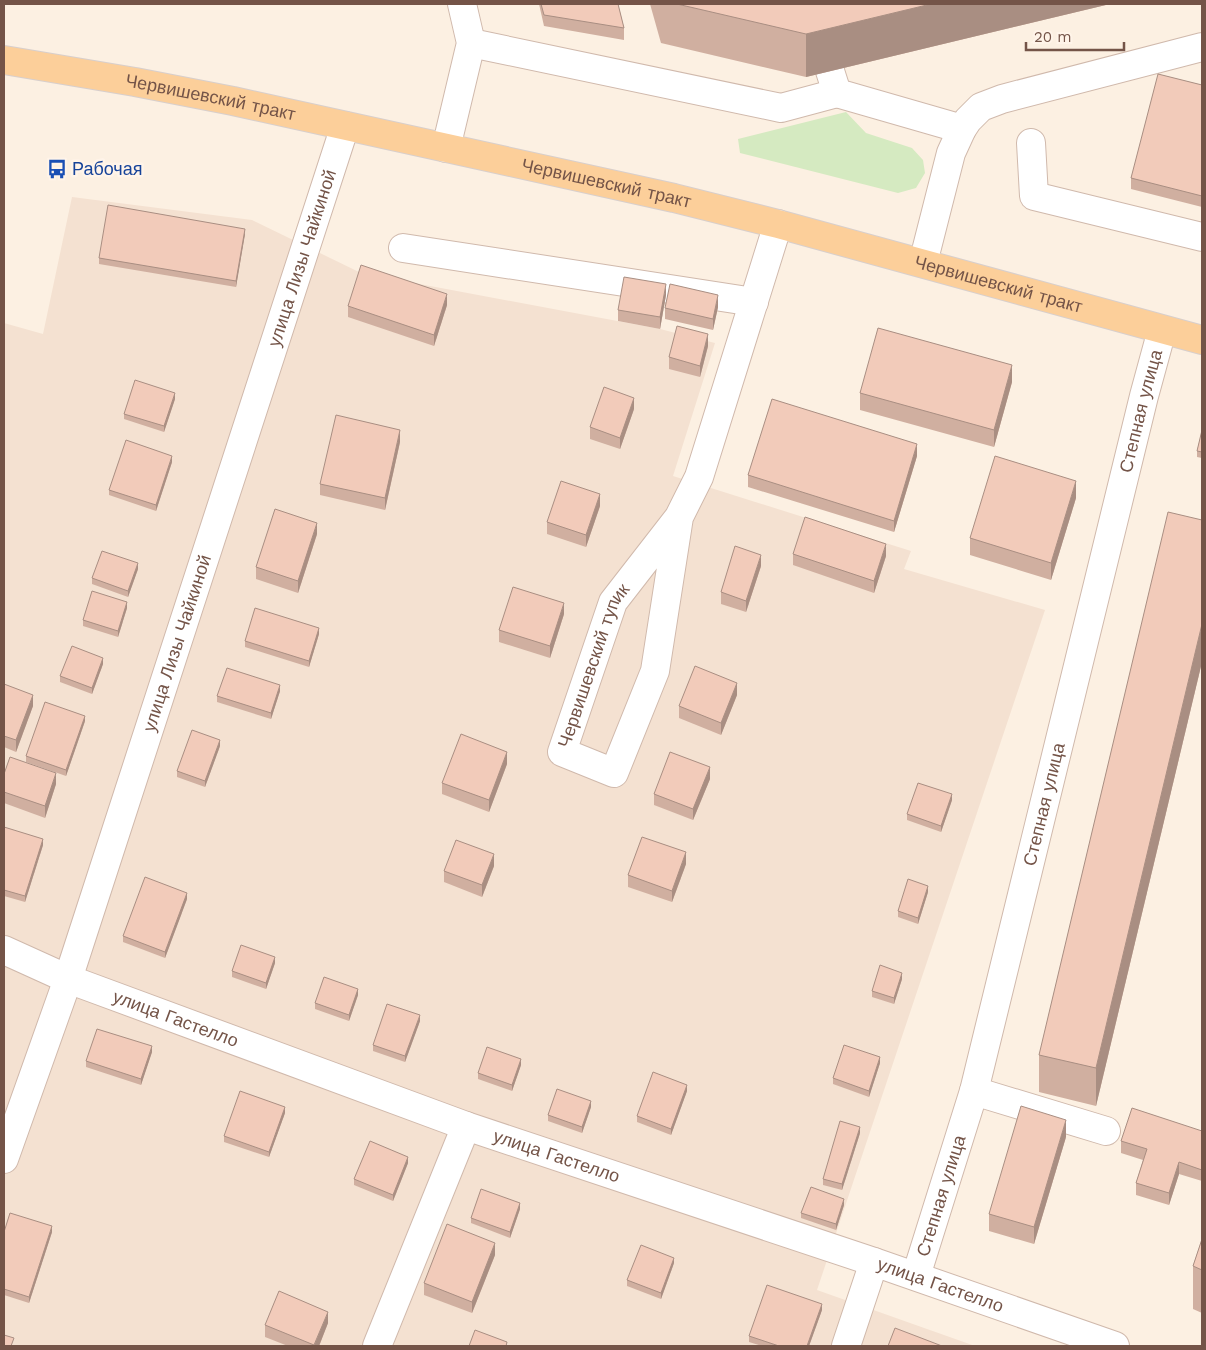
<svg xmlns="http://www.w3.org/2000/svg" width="1206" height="1350" font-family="'Work Sans',sans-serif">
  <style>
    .residential { fill: #f4e1d1 }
    .green { fill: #d5eac1 }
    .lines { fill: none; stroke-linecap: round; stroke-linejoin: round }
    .minor-casing { stroke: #d0b9ac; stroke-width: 30 }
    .major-casing { stroke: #d8cfcc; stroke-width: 30 }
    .minor { stroke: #fff; stroke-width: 28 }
    .major { stroke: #fccf9a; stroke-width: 28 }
    .wall { fill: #d0afa0 }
    .shaded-wall { fill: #a98e82 }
    .building { fill: #f2cbba; stroke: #a98e82 }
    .labels { text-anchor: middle; stroke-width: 5; stroke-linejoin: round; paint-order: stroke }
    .street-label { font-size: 18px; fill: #745448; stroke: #fff4e9 }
    .transit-label { font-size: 18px; fill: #164399; stroke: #fff4e9; text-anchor: start }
  </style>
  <rect width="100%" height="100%" fill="#fcf0e2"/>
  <path class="residential" d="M72,197L252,220L361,273L660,329L715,343L673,476L911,551L904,569L1045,610L817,1290L975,1346H4V323L43,334Z"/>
  <path class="green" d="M846,112L866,133L912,148L923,160L925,173L916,188L898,193L740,153L738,139Z"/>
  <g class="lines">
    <defs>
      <g id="minor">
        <path d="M471,43L781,108L837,93"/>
        <path d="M830,71L837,93L962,129"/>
        <path d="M1031,143L1034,196L1202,237"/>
        <path d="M446,148L471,43L462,4"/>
        <path d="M403,248L754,302"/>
        <path d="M923,263L951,153L962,129L968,120L981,107L1002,99L1202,47"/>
        <path id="s1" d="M679,517L655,671L614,773L562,752L613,602L679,517L699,477L778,224"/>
        <path id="s2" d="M4,950L68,979L466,1126L874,1262L1115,1346"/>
        <path d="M974,1091L1106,1131"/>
        <path id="s3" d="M4,1159L68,979L345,126"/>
        <path id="s4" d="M916,1276L974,1091L1144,396L1162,330"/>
        <path d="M377,1346L466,1126"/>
        <path d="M846,1346L874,1262"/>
      </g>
      <g id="major">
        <path id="s5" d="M4,60L135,82L233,101L674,198L778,224L1202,340"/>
      </g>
    </defs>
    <use href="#minor" class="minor-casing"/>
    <use href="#major" class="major-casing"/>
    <use href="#minor" class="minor"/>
    <use href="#major" class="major"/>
  </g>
  <g class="wall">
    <path d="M539,4H618L624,28V40L544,26Z"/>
    <path d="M650,4H1110L806,77L661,43Z"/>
    <path d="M1202,85V207L1131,189V178Z"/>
    <path d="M245,234L236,287L99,264V258Z"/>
    <path d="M666,295L660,329L618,321V310Z"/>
    <path d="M447,305L434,346L348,317V306Z"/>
    <path d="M718,307L713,330L665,319V308Z"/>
    <path d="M708,346L700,377L669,369V357Z"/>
    <path d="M1012,382L994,447L860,410V393Z"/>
    <path d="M175,399L164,432L124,419V414Z"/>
    <path d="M634,409L620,449L590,439V427Z"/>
    <path d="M1202,430V458L1197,457V451Z"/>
    <path d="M400,442L385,510L320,495V484Z"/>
    <path d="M917,456L894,532L748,487V475Z"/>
    <path d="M172,462L156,511L109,495V490Z"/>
    <path d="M1076,498L1051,580L970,555V538Z"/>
    <path d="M600,506L586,547L547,534V522Z"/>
    <path d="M1202,520V662L1096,1106L1039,1092V1055Z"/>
    <path d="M317,534L298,593L256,579V567Z"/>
    <path d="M793,554L886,556L874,593L793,565Z"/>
    <path d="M761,566L746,612L721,604V592Z"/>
    <path d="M138,569L128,597L92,584V578Z"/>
    <path d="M127,608L118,637L83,626V620Z"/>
    <path d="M564,614L550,658L499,642V630Z"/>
    <path d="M319,634L309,667L245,647V641Z"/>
    <path d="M103,664L92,694L60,682V676Z"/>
    <path d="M4,684L33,706L16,752L4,747Z"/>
    <path d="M280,691L271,719L217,702V696Z"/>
    <path d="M737,695L721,735L679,718V706Z"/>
    <path d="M85,721L66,776L26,762V756Z"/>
    <path d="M220,746L205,787L177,777V771Z"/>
    <path d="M507,764L489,812L442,794V783Z"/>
    <path d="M4,774L56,784L45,818L4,803Z"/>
    <path d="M710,779L693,820L654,805V794Z"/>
    <path d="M952,800L941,832L907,820V814Z"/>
    <path d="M4,827L43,845L25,902L4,896Z"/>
    <path d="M686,864L672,902L628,887V875Z"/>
    <path d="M494,866L482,897L444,882V871Z"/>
    <path d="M928,892L918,924L898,917V911Z"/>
    <path d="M187,899L165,958L123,942V936Z"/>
    <path d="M275,963L266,989L232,977V971Z"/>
    <path d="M902,979L894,1004L872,997V991Z"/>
    <path d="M358,995L349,1021L315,1009V1003Z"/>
    <path d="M420,1021L405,1062L373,1051V1045Z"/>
    <path d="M152,1052L141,1085L86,1067V1061Z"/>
    <path d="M880,1063L869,1097L833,1084V1078Z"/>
    <path d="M521,1065L512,1091L478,1079V1073Z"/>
    <path d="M687,1091L671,1135L637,1122V1116Z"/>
    <path d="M591,1107L582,1133L548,1121V1115Z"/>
    <path d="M285,1113L269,1157L224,1142V1136Z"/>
    <path d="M1202,1131V1181L1179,1174L1169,1205L1136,1195V1183L1143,1160L1121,1153V1141Z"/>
    <path d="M860,1133L842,1190L823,1185V1179Z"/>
    <path d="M1066,1137L1034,1244L989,1231V1214Z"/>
    <path d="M408,1163L393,1201L354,1185V1179Z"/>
    <path d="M844,1205L836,1230L801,1218V1213Z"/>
    <path d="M520,1209L510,1238L471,1223V1218Z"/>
    <path d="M4,1232H52L29,1303L4,1295Z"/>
    <path d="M1202,1239V1313L1193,1309V1266Z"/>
    <path d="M495,1255L472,1313L424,1295V1283Z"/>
    <path d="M674,1263L661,1299L627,1286V1280Z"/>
    <path d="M822,1310L809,1346H762L749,1342V1336Z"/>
    <path d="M328,1323L319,1346H288L265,1337V1325Z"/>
  </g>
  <g class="shaded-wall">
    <path d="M931,4H1110L806,77V34Z"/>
    <path d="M245,229V234L236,287V281Z"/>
    <path d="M666,284V295L660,329V317Z"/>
    <path d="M447,294V305L434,346V335Z"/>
    <path d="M718,295V307L713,330V319Z"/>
    <path d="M708,334V346L700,377V366Z"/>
    <path d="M1012,365V382L994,447V430Z"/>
    <path d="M175,393V399L164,432V426Z"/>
    <path d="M634,398V409L620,449V438Z"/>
    <path d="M400,430V442L385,510V498Z"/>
    <path d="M917,444V456L894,532V521Z"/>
    <path d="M172,456V462L156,511V505Z"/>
    <path d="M1076,481V498L1051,580V563Z"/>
    <path d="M600,494V506L586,547V535Z"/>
    <path d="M317,523V534L298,593V581Z"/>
    <path d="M886,544V556L874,593V581Z"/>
    <path d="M761,555V566L746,612V601Z"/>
    <path d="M138,563V569L128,597V591Z"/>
    <path d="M127,602V608L118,637V631Z"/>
    <path d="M564,603V614L550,658V646Z"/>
    <path d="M1202,624V662L1096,1106V1068Z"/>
    <path d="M319,628V634L309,667V661Z"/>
    <path d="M103,658V664L92,694V688Z"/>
    <path d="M737,683V695L721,735V723Z"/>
    <path d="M280,685V691L271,719V713Z"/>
    <path d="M33,695V706L16,752V740Z"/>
    <path d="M85,716V721L66,776V770Z"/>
    <path d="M220,740V746L205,787V781Z"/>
    <path d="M507,752V764L489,812V800Z"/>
    <path d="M710,767V779L693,820V809Z"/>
    <path d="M56,773V784L45,818V806Z"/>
    <path d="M952,794V800L941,832V826Z"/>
    <path d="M43,839V845L25,902V896Z"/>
    <path d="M686,852V864L672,902V891Z"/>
    <path d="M494,854V866L482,897V885Z"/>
    <path d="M928,886V892L918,924V918Z"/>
    <path d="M187,893V899L165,958V952Z"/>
    <path d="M275,957V963L266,989V983Z"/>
    <path d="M902,973V979L894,1004V998Z"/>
    <path d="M358,989V995L349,1021V1015Z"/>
    <path d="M420,1015V1021L405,1062V1056Z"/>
    <path d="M152,1046V1052L141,1085V1079Z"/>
    <path d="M880,1057V1063L869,1097V1091Z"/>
    <path d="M521,1059V1065L512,1091V1085Z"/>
    <path d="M687,1085V1091L671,1135V1129Z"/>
    <path d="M591,1101V1107L582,1133V1127Z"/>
    <path d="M285,1107V1113L269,1157V1152Z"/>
    <path d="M1066,1120V1137L1034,1244V1227Z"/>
    <path d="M860,1127V1133L842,1190V1184Z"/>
    <path d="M408,1157V1163L393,1201V1195Z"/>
    <path d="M1179,1162V1174L1169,1205V1193Z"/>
    <path d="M844,1199V1205L836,1230V1224Z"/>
    <path d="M520,1203V1209L510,1238V1232Z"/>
    <path d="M52,1226V1232L29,1303V1297Z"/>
    <path d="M495,1243V1255L472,1313V1302Z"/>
    <path d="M674,1258V1263L661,1299V1293Z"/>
    <path d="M822,1304V1310L809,1346H807Z"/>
    <path d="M328,1312V1323L319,1346H314Z"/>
  </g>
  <g class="building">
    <path d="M541,4H618L624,28L544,15Z"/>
    <path d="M677,4H931L806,34Z"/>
    <path d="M1158,74L1202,85V196L1131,178Z"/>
    <path d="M108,205L245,229L236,281L99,258Z"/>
    <path d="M361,265L447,294L434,335L348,306Z"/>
    <path d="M624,277L666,284L660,317L618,310Z"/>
    <path d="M670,284L718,295L713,319L665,308Z"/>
    <path d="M677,326L708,334L700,366L669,357Z"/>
    <path d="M878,328L1012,365L994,430L860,393Z"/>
    <path d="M135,380L175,393L164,426L124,414Z"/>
    <path d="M604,387L634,398L620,438L590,427Z"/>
    <path d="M772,399L917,444L894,521L748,475Z"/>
    <path d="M336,415L400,430L385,498L320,484Z"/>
    <path d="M1202,430V452L1197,451Z"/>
    <path d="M126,440L172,456L156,505L109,490Z"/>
    <path d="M995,456L1076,481L1051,563L970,538Z"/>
    <path d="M561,481L600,494L586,535L547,522Z"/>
    <path d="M275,509L317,523L298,581L256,567Z"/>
    <path d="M1168,512L1202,520V624L1096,1068L1039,1055Z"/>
    <path d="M805,517L886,544L874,581L793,554Z"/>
    <path d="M735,546L761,555L746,601L721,592Z"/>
    <path d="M102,551L138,563L128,591L92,578Z"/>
    <path d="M513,587L564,603L550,646L499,630Z"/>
    <path d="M92,591L127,602L118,631L83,620Z"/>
    <path d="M255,608L319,628L309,661L245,641Z"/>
    <path d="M72,646L103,658L92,688L60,676Z"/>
    <path d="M695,666L737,683L721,723L679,706Z"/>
    <path d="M227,668L280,685L271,713L217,696Z"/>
    <path d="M4,684L33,695L16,740L4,736Z"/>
    <path d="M45,702L85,716L66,770L26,756Z"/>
    <path d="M192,730L220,740L205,781L177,771Z"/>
    <path d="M461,734L507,752L489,800L442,783Z"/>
    <path d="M670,752L710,767L693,809L654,794Z"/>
    <path d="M10,757L56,773L45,806L4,792V774Z"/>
    <path d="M918,783L952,794L941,826L907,814Z"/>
    <path d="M4,827L43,839L25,896L4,890Z"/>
    <path d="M642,837L686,852L672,891L628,875Z"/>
    <path d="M456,840L494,854L482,885L444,871Z"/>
    <path d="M145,877L187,893L165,952L123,936Z"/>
    <path d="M908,879L928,886L918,918L898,911Z"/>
    <path d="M241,945L275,957L266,983L232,971Z"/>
    <path d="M880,965L902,973L894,998L872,991Z"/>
    <path d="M324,977L358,989L349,1015L315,1003Z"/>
    <path d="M387,1004L420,1015L405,1056L373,1045Z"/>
    <path d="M97,1029L152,1046L141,1079L86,1061Z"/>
    <path d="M844,1045L880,1057L869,1091L833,1078Z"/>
    <path d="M487,1047L521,1059L512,1085L478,1073Z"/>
    <path d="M653,1072L687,1085L671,1129L637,1116Z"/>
    <path d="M557,1089L591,1101L582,1127L548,1115Z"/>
    <path d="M240,1091L285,1107L269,1152L224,1136Z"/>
    <path d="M1021,1106L1066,1120L1034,1227L989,1214Z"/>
    <path d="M1132,1108L1202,1131V1170L1179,1162L1169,1193L1136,1183L1147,1149L1121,1141Z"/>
    <path d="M840,1121L860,1127L842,1184L823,1179Z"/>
    <path d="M370,1141L408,1157L393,1195L354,1179Z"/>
    <path d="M811,1187L844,1199L836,1224L801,1213Z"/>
    <path d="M481,1189L520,1203L510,1232L471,1218Z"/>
    <path d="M10,1213L52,1226L29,1297L4,1289V1232Z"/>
    <path d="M447,1224L495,1243L472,1302L424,1283Z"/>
    <path d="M1202,1239V1270L1193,1266Z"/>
    <path d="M641,1245L674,1258L661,1293L627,1280Z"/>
    <path d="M767,1285L822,1304L807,1346H779L749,1336Z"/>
    <path d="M279,1291L328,1312L314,1345L265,1325Z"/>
    <path d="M895,1328L942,1346H888Z"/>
    <path d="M475,1330L507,1342L506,1346H469Z"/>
    <path d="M4,1335L14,1338L11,1346H4Z"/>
  </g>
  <defs>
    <symbol id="bus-bare" viewBox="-9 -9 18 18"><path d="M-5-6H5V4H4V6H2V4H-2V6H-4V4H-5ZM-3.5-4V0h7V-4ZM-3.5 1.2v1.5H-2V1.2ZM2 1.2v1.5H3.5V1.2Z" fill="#1a4fb4" stroke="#fff4e9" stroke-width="2.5" paint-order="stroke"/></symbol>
  </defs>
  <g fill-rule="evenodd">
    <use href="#bus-bare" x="43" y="155" width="28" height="28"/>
  </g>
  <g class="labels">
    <g class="street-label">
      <text dy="6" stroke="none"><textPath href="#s5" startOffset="210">Червишевский тракт</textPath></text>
      <text dy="6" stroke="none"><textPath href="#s5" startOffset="615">Червишевский тракт</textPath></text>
      <text dy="6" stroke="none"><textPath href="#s3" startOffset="949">улица Лизы Чайкиной</textPath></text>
      <text dy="6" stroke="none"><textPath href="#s5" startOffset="1020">Червишевский тракт</textPath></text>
      <text dy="6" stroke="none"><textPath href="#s4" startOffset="894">Степная улица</textPath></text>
      <text dy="6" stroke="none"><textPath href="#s3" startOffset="544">улица Лизы Чайкиной</textPath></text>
      <text dy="6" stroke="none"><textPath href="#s1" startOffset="414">Червишевский тупик</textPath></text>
      <text dy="6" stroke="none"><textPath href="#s4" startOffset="489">Степная улица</textPath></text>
      <text dy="6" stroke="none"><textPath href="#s2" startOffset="185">улица Гастелло</textPath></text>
      <text dy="6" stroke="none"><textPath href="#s2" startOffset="590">улица Гастелло</textPath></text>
      <text dy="6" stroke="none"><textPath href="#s4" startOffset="84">Степная улица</textPath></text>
      <text dy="6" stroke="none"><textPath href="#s2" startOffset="995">улица Гастелло</textPath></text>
    </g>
    <g class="transit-label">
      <text x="72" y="175">Рабочая</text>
    </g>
  </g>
  <rect width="1206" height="1350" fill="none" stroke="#745448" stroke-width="10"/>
  <path d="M1026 42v8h98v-8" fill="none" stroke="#745448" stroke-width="2.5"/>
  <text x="1034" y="42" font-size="15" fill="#745448" stroke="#fff4e9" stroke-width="4" paint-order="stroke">20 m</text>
</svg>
